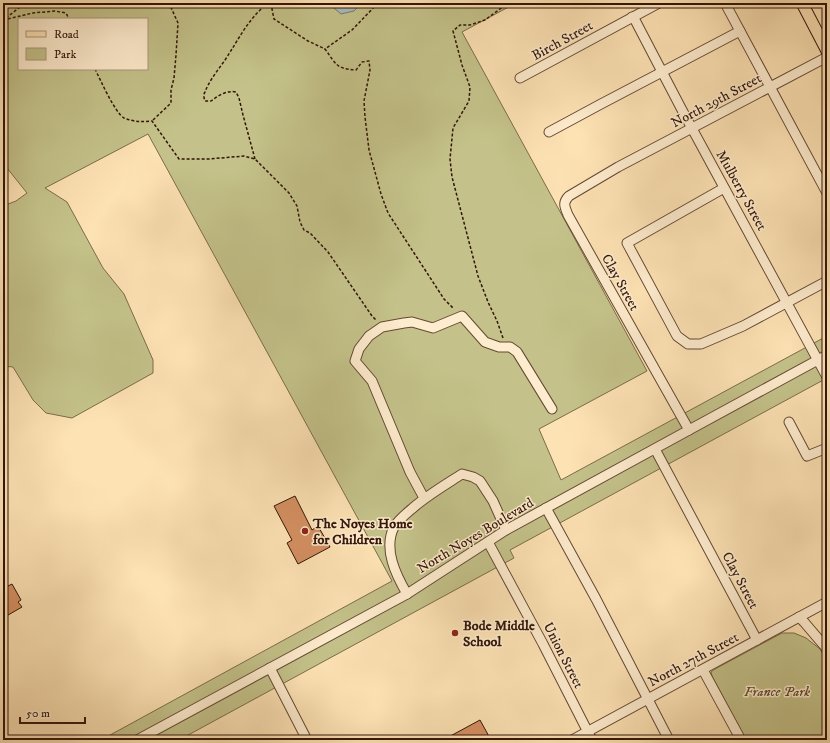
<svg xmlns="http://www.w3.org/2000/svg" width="830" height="743" font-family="'IM FELL DW Pica',serif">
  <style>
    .green { fill: #c4c28a; stroke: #7b6c49; fill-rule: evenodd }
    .water { fill: #a5bbb9; stroke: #777972 }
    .building { fill: #d59062; stroke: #321508 }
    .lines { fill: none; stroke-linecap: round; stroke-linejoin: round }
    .minor-casing { stroke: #654833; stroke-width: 11 }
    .major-casing { stroke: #321508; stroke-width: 13 }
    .path { stroke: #321508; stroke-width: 1.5; stroke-dasharray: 3 2; stroke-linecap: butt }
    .minor { stroke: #feecce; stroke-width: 9 }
    .major { stroke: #fde2b4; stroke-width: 11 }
    .poi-dot { fill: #8f2418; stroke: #feecce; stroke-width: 1.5 }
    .labels { text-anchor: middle; stroke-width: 3; stroke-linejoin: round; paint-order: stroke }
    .street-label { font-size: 14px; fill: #321508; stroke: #feecce }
    .poi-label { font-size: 14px; font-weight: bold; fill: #321508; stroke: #feecce; text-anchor: start }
    .park-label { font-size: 14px; font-style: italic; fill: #5e492f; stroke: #feecce }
  </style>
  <rect width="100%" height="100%" fill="#fde2b4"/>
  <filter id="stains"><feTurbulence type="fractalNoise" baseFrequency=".005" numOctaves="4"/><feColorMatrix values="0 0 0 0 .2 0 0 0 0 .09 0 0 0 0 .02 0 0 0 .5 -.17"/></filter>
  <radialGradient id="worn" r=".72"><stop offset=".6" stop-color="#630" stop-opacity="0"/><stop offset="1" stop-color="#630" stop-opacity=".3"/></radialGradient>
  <g class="green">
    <path d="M3,3H516L462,32L647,371L539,429L561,480L827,336V378L510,550L514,558L179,740H101L392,581L148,134L45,188L67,202L103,268L124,294L153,360V373L72,418L46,413L33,400L13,367L3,366V206L16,201L27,193L3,163ZM19,19H147V69H19Z"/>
    <path d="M782,633H794L806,638L820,649L827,661V740H746L712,676L711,672L715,669Z"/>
  </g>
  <path class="water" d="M328,3H362L354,11L341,14Z"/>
  <g class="building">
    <path d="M295,496L312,530L318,526L330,547L298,564L287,543L292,540L274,506Z"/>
    <path d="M3,577L8,586L12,584L21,600L18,602L22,607L3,618Z"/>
    <path d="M480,720L491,740H443Z"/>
  </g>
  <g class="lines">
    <defs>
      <g id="minor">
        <path d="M725,3L827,193"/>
        <path d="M632,17L635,20L682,110L827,377"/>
        <path d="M520,78L659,3"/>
        <path d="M549,132L601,104L740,31"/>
        <path d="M724,188L627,243L677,336L688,344H701L743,326L827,281"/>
        <path d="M789,422L807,456L827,448"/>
        <path d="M689,430L568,215C565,207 562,203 569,196L618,167L827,57"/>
        <path d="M655,449L757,640"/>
        <path d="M424,498L410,472L372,381L355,361L359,349L369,336L382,327L404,323L412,322L433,328L462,316L485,342L499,347H510L517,352L552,409"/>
        <path d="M546,508L596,599L669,740"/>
        <path d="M488,542L543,644L592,740"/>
        <path d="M407,594C396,575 383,549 394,527C399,519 407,513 414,507C428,495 445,485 462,474L473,477L480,481L493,501L506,530"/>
        <path d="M799,617L804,622L827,649"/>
        <path d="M270,668L307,740"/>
        <path d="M703,670L741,740"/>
        <path d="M137,740L407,594L506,530L689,430L827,355"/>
        <path d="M572,740L827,602"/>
      </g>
      <path id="major" d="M802,3L827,51"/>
    </defs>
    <use href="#minor" class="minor-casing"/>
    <use href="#major" class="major-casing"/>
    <g class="path">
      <path d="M272,3V9L274,19L308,41L325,49"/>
      <path d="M378,3L352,30L325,49C336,64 336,69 356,70L362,62L369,61L370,70L364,101L365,117L369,150L381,194L388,213L444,299L454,309"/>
      <path d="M6,18L25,3"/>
      <path d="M3,20L33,13L55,11L66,13L69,19"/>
      <path d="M95,69C100,79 115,113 124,118C134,122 142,122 152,121L179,159H209L244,156L255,159L289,193L297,206L300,222L304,230L310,233L328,252L372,316L376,320"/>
      <path d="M153,120L171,103V90L174,78L176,55L178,23L169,3"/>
      <path d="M255,159L243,115L239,98L236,92C226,90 218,96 211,101H205C204,98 203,95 205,92C209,81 218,70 225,60C239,39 247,20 268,3"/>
      <path d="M503,338L497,321L488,302L478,276L452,177L450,159L453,128L469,101L470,87L462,65L453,31L460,25H470L485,20L508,3"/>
    </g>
    <use href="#minor" class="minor"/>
    <use href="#major" class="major"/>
  </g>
  <g class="poi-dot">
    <circle cx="305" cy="531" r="4"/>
    <circle cx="455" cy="633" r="4"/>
  </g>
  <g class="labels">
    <g class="street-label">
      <text transform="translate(562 40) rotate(-29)" y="5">Birch Street</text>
      <text transform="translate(716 100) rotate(-28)" y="5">North 29th Street</text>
      <text transform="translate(742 190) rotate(61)" y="5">Mulberry Street</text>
      <text transform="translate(621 282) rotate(61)" y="5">Clay Street</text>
      <text transform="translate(475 535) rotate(-31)" y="5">North Noyes Boulevard</text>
      <text transform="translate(741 580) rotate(62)" y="5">Clay Street</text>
      <text transform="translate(564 655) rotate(63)" y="5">Union Street</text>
      <text transform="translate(693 659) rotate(-28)" y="5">North 27th Street</text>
    </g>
    <g class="poi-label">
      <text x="313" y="528">The Noyes Home<tspan x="313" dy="16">for Children</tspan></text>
      <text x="463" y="630">Bode Middle<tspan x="463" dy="16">School</tspan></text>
    </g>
    <g class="park-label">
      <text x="777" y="696">France Park</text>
    </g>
  </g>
  <rect width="830" height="743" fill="none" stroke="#fde2b4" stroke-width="16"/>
  <rect x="4" y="4" width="822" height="735" fill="none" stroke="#321508" stroke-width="2"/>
  <rect x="8" y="8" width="814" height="727" fill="none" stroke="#321508"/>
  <rect x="18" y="18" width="130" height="52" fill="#feecce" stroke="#ac967f"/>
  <rect x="26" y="31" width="20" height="6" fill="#fde2b4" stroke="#ac967f"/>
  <text x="54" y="38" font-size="12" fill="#321508">Road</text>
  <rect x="26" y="48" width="20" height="12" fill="#c4c28a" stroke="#ac967f"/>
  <text x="54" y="58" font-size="12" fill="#321508">Park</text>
  <path d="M20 717v6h65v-6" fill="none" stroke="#321508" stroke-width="2"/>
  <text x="26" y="717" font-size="12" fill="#321508" stroke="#feecce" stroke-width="3" paint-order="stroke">50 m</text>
  <rect width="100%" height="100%" filter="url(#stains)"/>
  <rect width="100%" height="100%" fill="url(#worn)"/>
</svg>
